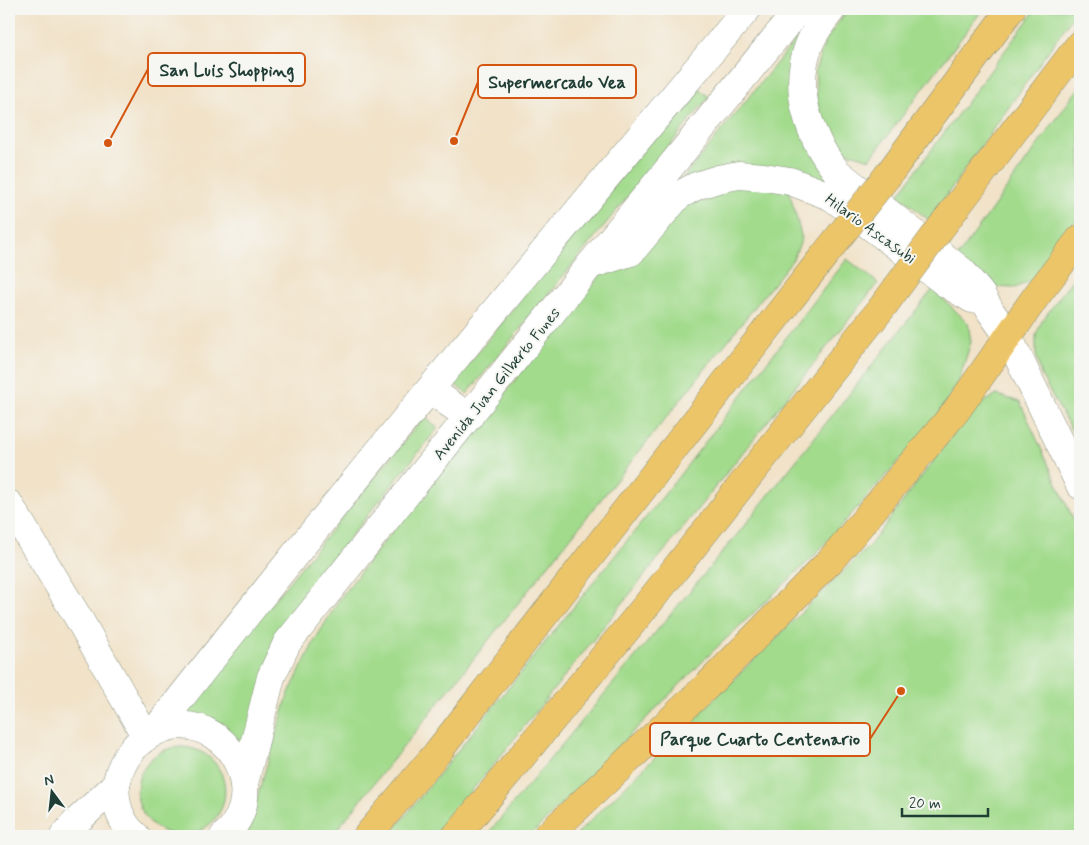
<svg xmlns="http://www.w3.org/2000/svg" width="1089" height="845" font-family="Mynerve,sans-serif">
  <style>
    .green { fill: #a3db8d; stroke: #618c60 }
    .lines { fill: none; stroke-linecap: round; stroke-linejoin: round }
    .minor-casing { stroke: #88907e; stroke-width: 29 }
    .highway-casing { stroke: #88907e; stroke-width: 29 }
    .minor { stroke: #fff; stroke-width: 28 }
    .highway { stroke: #edc569; stroke-width: 28 }
    .highway-bridge-casing { stroke: #88907e; stroke-width: 29; stroke-linecap: butt }
    .highway-bridge { stroke: #edc569; stroke-width: 28 }
    .labels { text-anchor: middle; stroke-width: 4; stroke-linejoin: round; paint-order: stroke }
    .street-label { font-size: 16px; fill: #1f3d34; stroke: #f6f6f2 }
    .leader { fill: none; stroke: #d45610; stroke-width: 2 }
    .callout-dot { fill: #d45610; stroke: #f6f6f2; stroke-width: 2 }
    .callout { fill: #f6f6f2; stroke: #d45610; stroke-width: 2 }
    .callout-label { font-size: 18px; text-anchor: middle; font-weight: bold; fill: #1f3d34 }
  </style>
  <rect width="100%" height="100%" fill="#f6f6f2"/>
  <filter id="ink" filterUnits="userSpaceOnUse"><feTurbulence type="fractalNoise" baseFrequency=".02" numOctaves="2"/><feDisplacementMap in="SourceGraphic" scale="10" xChannelSelector="R" yChannelSelector="G"/><feConvolveMatrix kernelMatrix="1 2 1 2 8 2 1 2 1" color-interpolation-filters="sRGB"/></filter>
  <filter id="wash" filterUnits="userSpaceOnUse"><feTurbulence type="fractalNoise" baseFrequency=".0096" numOctaves="4" result="noise"/><feDisplacementMap in="SourceGraphic" scale="20" xChannelSelector="R" yChannelSelector="G"/><feGaussianBlur stdDeviation="1.12" result="paint"/><feColorMatrix in="noise" values="0 0 0 0 0 0 0 0 0 0 0 0 0 0 0 0 0 1.4 0 .05"/><feComposite in="paint" operator="in"/></filter>
  <g filter="url(#wash)">
    <rect width="100%" height="100%" fill="#f1e2c8"/>
    <g class="green">
      <path d="M848,9H983L870,159L833,147L823,130L817,102L815,71L825,41Z"/>
      <path d="M1036,9H1078L929,220L898,195Z"/>
      <path d="M797,38L842,191L815,179L675,188Z"/>
      <path d="M695,85L709,97L467,394L453,383Z"/>
      <path d="M1080,86V214L1055,252L1035,279L1015,288L993,287L954,262Z"/>
      <path d="M738,183L789,190L802,239L793,259L332,836H240L253,811L288,695L315,640L339,600L371,558L603,272L686,204Z"/>
      <path d="M847,259L878,283L503,753L434,836H389L672,485Z"/>
      <path d="M1080,269V446L1041,375L1036,355V335L1042,321Z"/>
      <path d="M933,289L968,323L971,342L958,383L932,424L813,557L713,651L530,836H486L740,531Z"/>
      <path d="M997,395L1020,402L1080,534V836H575L870,545L974,407Z"/>
      <path d="M424,417L438,428L314,582L291,625L241,747L180,715Z"/>
      <circle cx="181" cy="791" r="44"/>
    </g>
  </g>
  <g filter="url(#ink)">
    <g class="lines">
      <defs>
        <g id="minor">
          <path d="M832,9C824,19 814,32 809,45C792,88 809,138 837,172L963,272L981,294L991,312L1008,336L1080,485"/>
          <path d="M590,265L631,252L678,196L696,186L718,179L739,175L764,177L790,181L832,197L947,284L972,299"/>
          <path d="M430,390L469,417"/>
          <path d="M9,504L79,619L146,737"/>
          <path d="M154,732C346,486 547,248 747,9"/>
          <path d="M244,784L271,677L287,643L590,265L799,9"/>
          <path d="M64,836L77,821L116,785"/>
          <path d="M136,836C121,824 112,800 117,781C126,738 173,710 213,735C242,753 255,796 234,825C232,829 227,833 224,836"/>
        </g>
        <g id="highway">
          <path d="M888,175L1011,9"/>
          <path d="M945,222L1080,44"/>
          <path d="M367,836L437,753L823,257"/>
          <path d="M456,836L646,606L884,305"/>
          <path d="M547,836L707,686L830,561L956,411L1037,295L1080,239"/>
        </g>
      </defs>
      <use href="#minor" class="minor-casing"/>
      <use href="#highway" class="highway-casing"/>
      <use href="#minor" class="minor"/>
      <use href="#highway" class="highway"/>
      <defs>
        <g id="highway-bridge">
          <path d="M823,257L888,175"/>
          <path d="M884,305L945,222"/>
        </g>
      </defs>
      <use href="#highway-bridge" class="highway-bridge-casing"/>
      <use href="#highway-bridge" class="highway-bridge"/>
    </g>
  </g>
  <g class="labels">
    <g class="street-label">
      <text transform="translate(871 228) rotate(36)" y="6">Hilario Ascasubi</text>
      <text transform="translate(496 383) rotate(-51)" y="6">Avenida Juan Gilberto Funes</text>
    </g>
  </g>
  <path class="leader" d="M108 143L148 69M454 141L478 82M901 691L870 739"/>
  <g class="callout-dot">
    <circle cx="108" cy="143" r="5"/>
    <circle cx="454" cy="141" r="5"/>
    <circle cx="901" cy="691" r="5"/>
  </g>
  <g class="callout">
    <rect x="148" y="53" width="157" height="33" rx="5"/>
    <rect x="478" y="65" width="158" height="33" rx="5"/>
    <rect x="650" y="723" width="220" height="33" rx="5"/>
  </g>
  <g class="callout-label">
    <text x="227" y="76">San Luis Shopping</text>
    <text x="557" y="88">Supermercado Vea</text>
    <text x="760" y="745">Parque Cuarto Centenario</text>
  </g>
  <rect width="1089" height="845" fill="none" stroke="#f6f6f2" stroke-width="30"/>
  <g transform="translate(52 792) rotate(345)" stroke="#f6f6f2" stroke-width="4" paint-order="stroke">
  <path d="M0-4L9 19L0 12L-9 19Z" fill="#1f3d34"/>
  <text y="-8" font-size="14" font-weight="bold" text-anchor="middle" fill="#1f3d34">N</text>
  </g>
  <path d="M902 808v8h86v-8" fill="none" stroke="#1f3d34" stroke-width="2.5"/>
  <text x="909" y="808" font-size="15" fill="#1f3d34" stroke="#f6f6f2" stroke-width="4" paint-order="stroke">20 m</text>
</svg>
